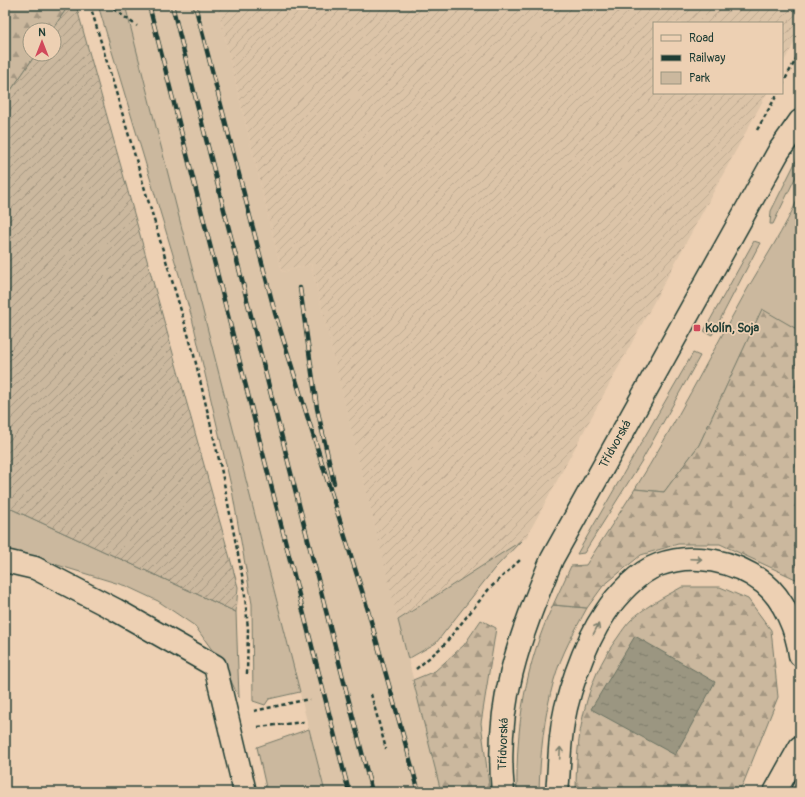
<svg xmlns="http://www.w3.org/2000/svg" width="805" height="797" font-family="Pangolin,sans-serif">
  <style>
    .built { fill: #dcc4a8 }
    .industrial { fill: url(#industrial-furrows) }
    .green { fill: #cbb89e; stroke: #757a69 }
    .forest { fill: url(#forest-firs); stroke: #757a69 }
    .garden { fill: url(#garden-furrows); stroke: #757a69 }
    .water { fill: url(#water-ripples); stroke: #697262 }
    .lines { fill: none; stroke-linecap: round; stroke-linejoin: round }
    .minor-casing { stroke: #1f3d34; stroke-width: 25 }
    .major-casing { stroke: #1f3d34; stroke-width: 25 }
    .path { stroke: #1f3d34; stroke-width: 2.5; stroke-dasharray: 4 3; stroke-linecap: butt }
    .minor { stroke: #edd0b3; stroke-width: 22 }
    .major { stroke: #edd0b3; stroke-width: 22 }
    .rail-casing { stroke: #1f3d34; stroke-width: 4.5 }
    .rail { stroke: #edd0b3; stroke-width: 3; stroke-dasharray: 9; stroke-linecap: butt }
    .oneway { stroke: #7c7f6d }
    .poi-dot { fill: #d1495b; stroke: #edd0b3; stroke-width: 1.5 }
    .labels { text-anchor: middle; stroke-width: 3.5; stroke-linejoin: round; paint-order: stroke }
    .poi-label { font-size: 12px; font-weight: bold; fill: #1f3d34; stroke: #edd0b3; text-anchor: start }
    .street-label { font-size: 12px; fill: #1f3d34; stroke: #edd0b3 }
  </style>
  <defs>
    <pattern id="industrial-furrows" width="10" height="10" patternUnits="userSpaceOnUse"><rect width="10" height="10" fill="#dcc4a8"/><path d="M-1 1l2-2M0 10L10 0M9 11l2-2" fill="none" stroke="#bca991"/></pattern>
    <pattern id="forest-firs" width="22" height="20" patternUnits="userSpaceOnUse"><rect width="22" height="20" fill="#cbb89e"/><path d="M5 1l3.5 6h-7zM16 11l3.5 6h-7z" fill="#a49782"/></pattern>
    <pattern id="garden-furrows" width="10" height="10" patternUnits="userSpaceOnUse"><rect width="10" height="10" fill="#cbb89e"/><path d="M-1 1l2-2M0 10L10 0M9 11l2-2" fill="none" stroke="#a49782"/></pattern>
    <pattern id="water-ripples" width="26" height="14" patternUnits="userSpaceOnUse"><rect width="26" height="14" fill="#9b9681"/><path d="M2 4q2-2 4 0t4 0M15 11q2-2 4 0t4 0" fill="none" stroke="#7e7c6a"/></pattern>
  </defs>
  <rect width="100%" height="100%" fill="#edd0b3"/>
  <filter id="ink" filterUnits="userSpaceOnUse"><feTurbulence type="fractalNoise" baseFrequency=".025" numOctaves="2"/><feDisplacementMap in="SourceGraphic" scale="8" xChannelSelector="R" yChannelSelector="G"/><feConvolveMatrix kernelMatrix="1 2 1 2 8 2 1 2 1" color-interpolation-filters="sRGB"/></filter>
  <g filter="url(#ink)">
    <path class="built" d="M125,5H217L282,272L311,264L441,792H325Z"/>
    <path class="industrial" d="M217,5H800V32L782,65V23H654V93H767L526,538L398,620L311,264L282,272Z"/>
    <g class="green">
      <path d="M98,5H125L300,692L269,699L265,705L253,701L252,604L232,490L192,318Z"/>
      <path d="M800,153V168L773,224H770L771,211Z"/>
      <path d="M800,194V331L762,310L699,445L664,492L635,489C674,426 708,360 744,295C763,261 785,229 800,194Z"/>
      <path d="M754,241L760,243L712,335L704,331Z"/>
      <path d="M693,353L700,356L641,462L584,553L577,554Z"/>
      <path d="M5,506L236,612L239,698L225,668L195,626L158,601L126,586L5,549V526L9,516L5,515Z"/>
      <path d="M521,541L494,569L436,643L408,659L398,620Z"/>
      <path d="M553,605L587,608C575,630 561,655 554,680C544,716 540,755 539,792H517C516,725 525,665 553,605Z"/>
      <path d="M309,729L325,792H267L257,747Z"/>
    </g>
    <g class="forest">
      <path d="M5,5H69L52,30H30V54H36L5,99Z"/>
      <path d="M762,309L800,331V581L720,544H678L641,555L603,586L587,608L553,605L571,566L586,565L635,489L664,492L699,445Z"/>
      <path d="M682,587H720L748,599L771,630L778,697L743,784L737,792H576C576,737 584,682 618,637C622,631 626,625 631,620C646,606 664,597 682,587Z"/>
      <path d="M481,620L496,628L481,723L490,792H441L413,680L435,671L464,645Z"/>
    </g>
    <path class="garden" d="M69,5H76L238,587L236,612L5,506V99L36,54H54V30H52Z"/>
    <path class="water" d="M635,636L715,682L675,755L591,709Z"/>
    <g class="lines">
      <defs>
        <path id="minor" d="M5,561L35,568L116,610L215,666L245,792"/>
        <g id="major">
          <path d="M503,792C494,703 519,639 552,559L779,151L800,121"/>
          <path d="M557,792C559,774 559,756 561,738C564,701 584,644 605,613C616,596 638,572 658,565C693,552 734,560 764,583C784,599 797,631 800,655"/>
          <path d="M775,792L800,747"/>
        </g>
      </defs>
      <use href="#minor" class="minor-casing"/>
      <use href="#major" class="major-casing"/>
      <g class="path">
        <path d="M90,5L193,351L221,468L244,585L248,629L247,674"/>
        <path d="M108,5L137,26"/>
        <path d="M5,9L8,5"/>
        <path d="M782,85L800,52"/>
        <path d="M757,130L778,93"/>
        <path d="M416,669L443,646L489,589L520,560"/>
        <path d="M371,694L386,749"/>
        <path d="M254,711L309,699"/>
        <path d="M258,727L304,722"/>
      </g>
      <use href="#minor" class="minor"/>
      <use href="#major" class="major"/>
      <defs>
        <g id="rail">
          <path d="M149,5L349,792"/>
          <path d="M172,5L372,792"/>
          <path d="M195,5L275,313L367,607L419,792"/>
          <path d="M300,288L317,408L334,483"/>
        </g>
      </defs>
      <use href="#rail" class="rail-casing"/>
      <use href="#rail" class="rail"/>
    </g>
    <defs><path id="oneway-shaft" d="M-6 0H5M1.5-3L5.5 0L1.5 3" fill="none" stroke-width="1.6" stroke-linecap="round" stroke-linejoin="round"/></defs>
    <g class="oneway">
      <use href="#oneway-shaft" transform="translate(696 559) rotate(2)"/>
      <use href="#oneway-shaft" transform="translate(596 629) rotate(-63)"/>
      <use href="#oneway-shaft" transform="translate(560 753) rotate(-87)"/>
    </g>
  </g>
  <rect class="poi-dot" x="693" y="324" width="8" height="8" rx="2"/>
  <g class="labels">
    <g class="poi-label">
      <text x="705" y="332">Kolín, Soja</text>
    </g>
    <g class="street-label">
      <text transform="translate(615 444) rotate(-61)" y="4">Třídvorská</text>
      <text transform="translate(503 744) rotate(-88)" y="4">Třídvorská</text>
    </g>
  </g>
  <rect width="805" height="797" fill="none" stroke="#edd0b3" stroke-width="20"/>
  <rect x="10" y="10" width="785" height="777" fill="none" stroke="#1f3d34" stroke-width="1.5" filter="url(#ink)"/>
  <rect x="653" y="22" width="130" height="72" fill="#edd0b3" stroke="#9b9580"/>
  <rect x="661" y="35" width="20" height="6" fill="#edd0b3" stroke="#9b9580"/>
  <text x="689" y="42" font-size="12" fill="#1f3d34">Road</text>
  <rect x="661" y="55" width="20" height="6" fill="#1f3d34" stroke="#9b9580"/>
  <text x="689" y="62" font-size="12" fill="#1f3d34">Railway</text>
  <rect x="661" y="72" width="20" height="12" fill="#cbb89e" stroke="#9b9580"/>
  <text x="689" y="82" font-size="12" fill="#1f3d34">Park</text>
  <g transform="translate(42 42)"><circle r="19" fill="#edd0b3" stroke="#9b9580"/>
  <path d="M0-3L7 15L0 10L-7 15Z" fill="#d1495b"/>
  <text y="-6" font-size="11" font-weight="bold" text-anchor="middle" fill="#1f3d34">N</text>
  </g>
</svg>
